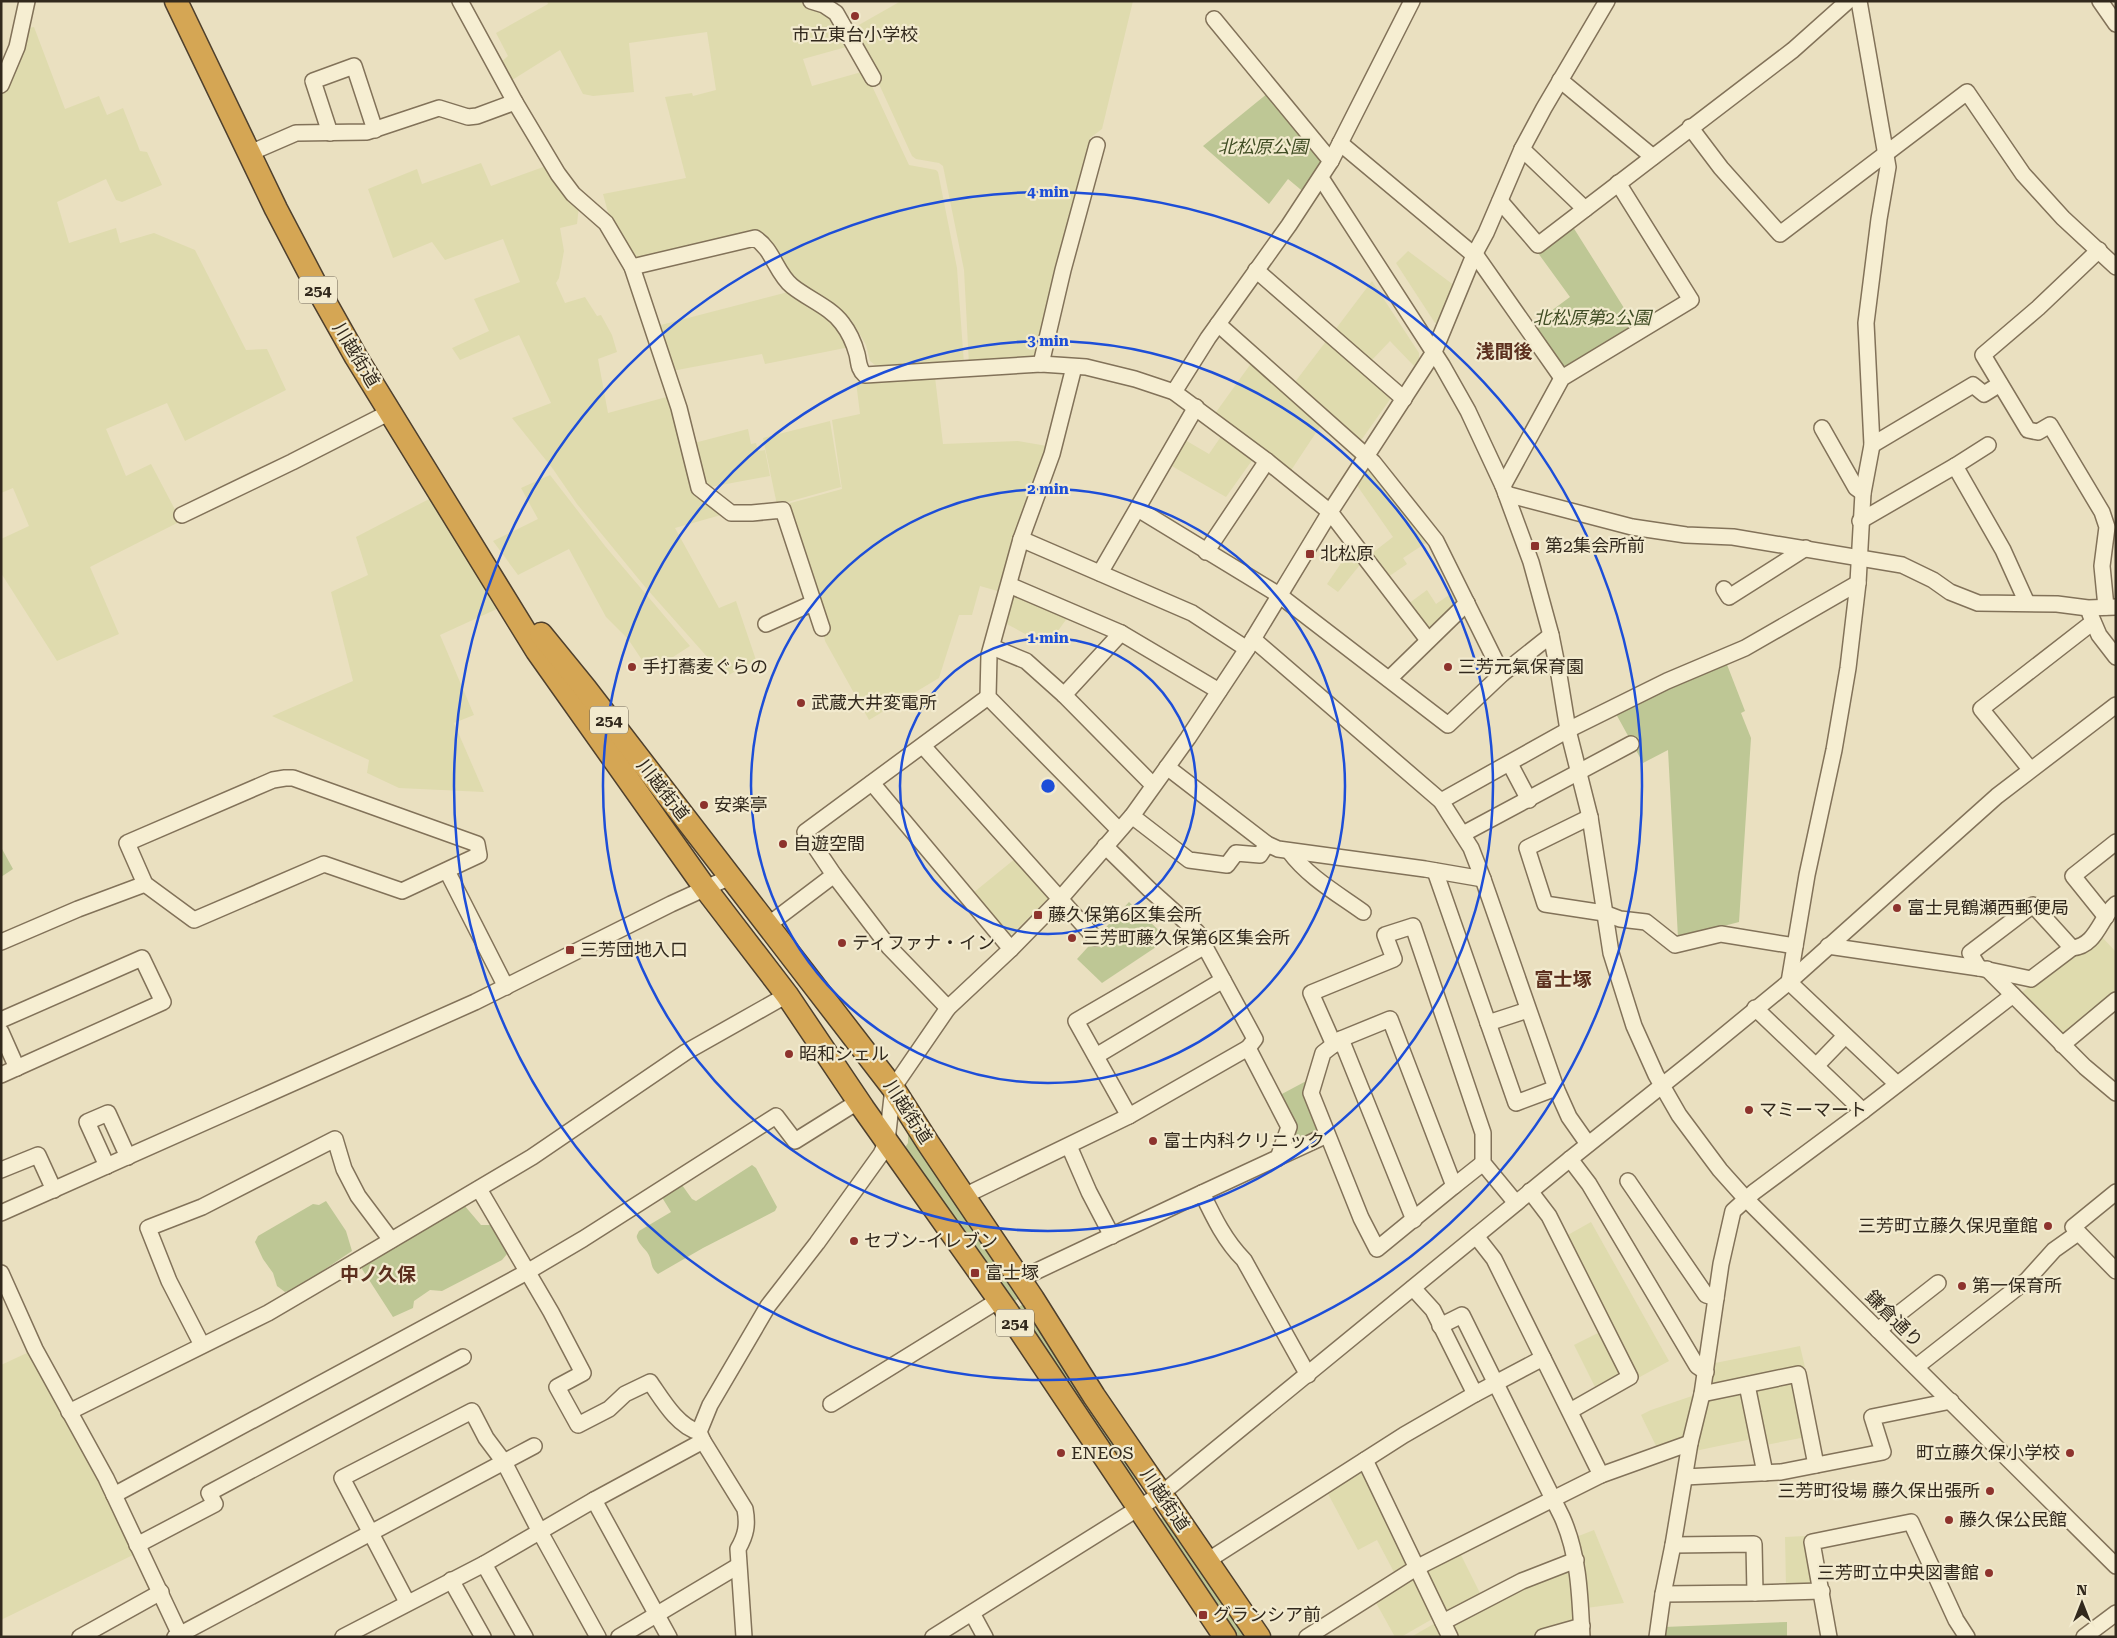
<svg xmlns="http://www.w3.org/2000/svg" width="2117" height="1638" font-family="'Roboto Serif','Noto Sans JP',serif">
  <style>
    .farmland { fill: #dfdbae }
    .green { fill: #bec795 }
    .lines { fill: none; stroke-linecap: round; stroke-linejoin: round }
    .minor-casing { stroke: #827259; stroke-width: 18 }
    .highway-casing { stroke: #4f402d; stroke-width: 25 }
    .minor { stroke: #f6eed2; stroke-width: 15 }
    .highway { stroke: #d5a654; stroke-width: 22 }
    .ring { fill: none; stroke: #1d4ed8; stroke-width: 2.5 }
    .poi-dot { fill: #8d332d; stroke: #f2eace; stroke-width: 2 }
    .labels { text-anchor: middle; stroke-width: 4.5; stroke-linejoin: round; paint-order: stroke }
    .shield { fill: #f2eace; stroke: #6c6352; stroke-width: 1 }
    .shield-label { font-size: 16px; font-weight: bold; fill: #32291d }
    .poi-label { font-size: 18px; fill: #32291d; stroke: #f2eace; text-anchor: start }
    .park-label { font-size: 18px; font-style: italic; fill: #404d24; stroke: #f2eace }
    .street-label { font-size: 18px; fill: #32291d; stroke: #f2eace }
    .neighbourhood-label { font-size: 19px; font-weight: bold; fill: #5c301f; stroke: #f2eace }
    .centre { fill: #1d4ed8; stroke: #f2eace; stroke-width: 2.5 }
    .ring-label { font-size: 15px; text-anchor: middle; font-weight: bold; fill: #1d4ed8; stroke: #f2eace; stroke-width: 4.5; stroke-linejoin: round; paint-order: stroke }
  </style>
  <rect width="100%" height="100%" fill="#eae0c0"/>
  <g class="farmland">
    <path d="M547,1H801L832,14L850,46L803,59L812,86L865,71L909,165L936,170L938,172L957,268L964,364L875,365L870,361L866,345L852,321L835,306L793,281L759,234L638,262L610,220L603,194L686,178L665,97L692,93L693,96L716,90L707,32L629,43L634,92L593,96L583,94L560,50L509,82L499,64L508,56L496,33L548,4Z"/>
    <path d="M901,1H1133L1102,129L1090,138L1036,355L1033,361L969,365L964,270L943,166L939,163L916,159L912,156L873,71L850,30Z"/>
    <path d="M34,27L65,109L99,96L107,115L123,108L140,151L147,152L162,185L122,202L116,200L106,179L57,202L69,243L116,228L120,243L154,233L195,250L246,350L267,349L286,390L185,441L167,403L106,429L126,476L151,464L181,521L90,567L119,634L57,661L1,573V539L29,526L13,488L1,493V96L16,65L24,29Z"/>
    <path d="M481,163L491,186L546,166L579,206L577,224L560,228L564,251L559,278L556,283L565,303L585,297L597,316L601,315L612,335L617,352L598,359L608,413L670,396L696,491L721,515L675,528L719,608L736,601L756,660L725,677L646,588L577,504L553,469L512,418L551,403L519,335L460,360L452,348L489,331L474,299L520,282L503,239L445,260L432,242L393,258L368,189L417,169L422,184Z"/>
    <path d="M1408,251L1455,286L1440,321L1435,323L1396,263Z"/>
    <path d="M1372,281L1419,353V359L1414,366L1390,341L1370,362L1335,330Z"/>
    <path d="M792,291L834,321L850,347L765,364L762,354L672,371L657,326Z"/>
    <path d="M1327,340L1388,394L1391,398L1362,439H1358L1295,382Z"/>
    <path d="M1252,362L1323,422L1290,472L1214,415Z"/>
    <path d="M935,377L943,444L1018,441L1047,446L1001,592L980,586L972,615H959L939,678L869,720L825,641L819,609L787,504L842,489L832,420L860,414L856,382Z"/>
    <path d="M830,421L841,487L777,505L763,438Z"/>
    <path d="M748,429L751,444L756,443L758,451L765,450L770,476L705,488L694,443Z"/>
    <path d="M1222,435L1253,459L1226,497L1170,465L1185,440L1209,454Z"/>
    <path d="M1364,469H1370L1429,541L1403,558L1407,564L1388,577L1371,554L1393,537L1356,484Z"/>
    <path d="M550,475L605,546L690,646L650,672L628,639L606,617L569,549L518,575L493,541L538,519L521,488Z"/>
    <path d="M431,498L499,608L440,635L474,715L454,723L484,792L399,788L367,773L369,760L272,716L353,681L331,592L368,575L356,537Z"/>
    <path d="M1352,547L1363,561L1338,592L1327,584Z"/>
    <path d="M1427,590L1436,604L1455,591L1460,601L1459,606L1428,630L1408,604Z"/>
    <path d="M1017,595L1068,617L1047,646L1005,623L1011,597Z"/>
    <path d="M1016,858L1048,893V899L1012,934H1008L973,893Z"/>
    <path d="M2102,937L2116,952V992L2065,1033L2059,1034L2022,999V992L2071,955Z"/>
    <path d="M1591,1222L1669,1361L1638,1378L1566,1236Z"/>
    <path d="M1600,1332L1620,1372L1619,1378L1596,1389L1574,1345Z"/>
    <path d="M1800,1346L1805,1367L1715,1386L1710,1381L1715,1363Z"/>
    <path d="M29,1352L113,1506L135,1554L1,1620V1365Z"/>
    <path d="M1792,1381L1806,1437L1766,1445L1755,1393L1758,1389Z"/>
    <path d="M1740,1392L1743,1395L1752,1439L1695,1451L1706,1403L1710,1399Z"/>
    <path d="M1692,1396L1694,1401L1684,1439L1657,1448L1641,1415L1651,1410Z"/>
    <path d="M1360,1469L1364,1471L1407,1562V1567L1395,1574L1377,1540L1358,1550L1326,1490Z"/>
    <path d="M1594,1530L1624,1603L1586,1608L1576,1537Z"/>
    <path d="M1805,1536L1815,1583L1811,1588H1786L1785,1537Z"/>
    <path d="M1460,1553L1481,1595L1449,1612L1444,1610L1426,1574L1428,1569Z"/>
    <path d="M1567,1570L1573,1573L1574,1622L1530,1637H1456L1452,1627L1453,1622L1529,1584Z"/>
    <path d="M1411,1578L1416,1580L1434,1618L1401,1637H1395L1375,1601Z"/>
    <path d="M1437,1622L1443,1637H1411Z"/>
  </g>
  <g class="green">
    <path d="M1268,93L1323,157V166L1306,194L1288,179L1269,204L1203,146Z"/>
    <path d="M1573,227L1636,327L1567,368L1562,367L1532,325L1570,297L1538,253Z"/>
    <path d="M1726,662L1745,711L1741,713L1751,738L1739,922L1678,938L1668,750L1643,763L1615,712Z"/>
    <path d="M1,847L13,869L1,877Z"/>
    <path d="M1129,902L1168,939L1102,983L1077,959Z"/>
    <path d="M1310,1079L1321,1129L1319,1134L1295,1145L1290,1140L1280,1095Z"/>
    <path d="M908,1129L1024,1295L1009,1305L902,1152L908,1143Z"/>
    <path d="M752,1165L756,1168L777,1207L775,1211L703,1248L658,1274C649,1267 653,1260 647,1252C644,1248 639,1244 637,1238C636,1235 638,1234 639,1231L671,1212L663,1199V1196L682,1185L692,1199L696,1201Z"/>
    <path d="M326,1201L346,1231L352,1251L297,1288L285,1292L277,1286L273,1273L263,1259L255,1242L258,1236L313,1204L319,1205Z"/>
    <path d="M464,1205L481,1225H491L507,1254L502,1260L442,1291L430,1290L414,1301L413,1308L393,1317L362,1269L363,1264Z"/>
    <path d="M1028,1301L1140,1476L1131,1483L1014,1310Z"/>
    <path d="M1170,1513L1252,1637H1231L1156,1522Z"/>
    <path d="M1787,1622V1637H1663L1664,1627Z"/>
  </g>
  <g class="lines">
    <defs>
      <g id="minor">
        <path d="M460,1L515,102L558,174L573,194L606,223L632,267L679,408L699,488L731,513H752L783,510L822,628"/>
        <path d="M811,1L824,5L836,13L873,78"/>
        <path d="M1859,1L1888,167L1879,219L1866,323L1872,445L1863,493L1858,583L1848,668L1834,750L1807,875L1789,982L1897,1084"/>
        <path d="M2100,1L2116,24"/>
        <path d="M1214,19L1331,161"/>
        <path d="M1560,80L1653,157"/>
        <path d="M1,85L17,47L27,1"/>
        <path d="M1690,127L1721,168L1780,234L1967,92L2023,174L2063,218L2116,267"/>
        <path d="M330,133L313,81L354,66L375,130"/>
        <path d="M1340,143L1474,255"/>
        <path d="M1522,149L1585,209"/>
        <path d="M250,153L296,133L367,132L439,108L468,117L477,116L515,102"/>
        <path d="M1321,178L1442,365L1468,411L1503,486L1531,562L1551,635L1559,675L1568,730L1590,817L1611,953L1634,1026L1656,1075L1679,1115L1720,1170L1746,1199L2116,1566"/>
        <path d="M1500,201L1538,245L1793,50L1848,1"/>
        <path d="M2099,250L2038,308L1983,355L2028,430L2038,432L2050,425L2102,512L2107,527L2102,566L2106,607"/>
        <path d="M1475,254L1562,378"/>
        <path d="M632,267L755,238C773,249 776,273 792,286C808,299 830,307 842,323C849,332 854,343 857,354C859,362 858,369 865,375L1041,364L1086,367L1135,379L1174,392L1267,461L1330,512L1428,640"/>
        <path d="M1256,270L1404,399"/>
        <path d="M1218,324L1373,462L1436,541L1502,674"/>
        <path d="M1041,364L1063,270L1097,145"/>
        <path d="M1074,367L1052,454L1021,539L989,655L988,697L1119,830"/>
        <path d="M1174,392L1208,338L1289,225L1331,161L1412,1"/>
        <path d="M1822,428L1856,488L1863,493"/>
        <path d="M1872,445L1973,385L1984,394L2000,384"/>
        <path d="M1955,466L1988,445"/>
        <path d="M1503,486L1562,378L1691,300L1618,183"/>
        <path d="M1506,494L1632,527L1686,535L1733,537L1902,565L1933,580L1950,592L1978,603L2057,604L2088,608L2116,607"/>
        <path d="M1138,509L1279,595L1448,725L1502,674L1551,635"/>
        <path d="M182,515L292,462L390,412"/>
        <path d="M1860,521L1955,466L2003,550L2027,603"/>
        <path d="M1021,539L1192,613L1247,649"/>
        <path d="M1206,552L1267,461"/>
        <path d="M1100,573L1196,407"/>
        <path d="M1009,585L1121,633L1219,691"/>
        <path d="M1724,589L1729,597L1806,548"/>
        <path d="M2090,614L2099,635L2116,657"/>
        <path d="M766,624L813,603"/>
        <path d="M1253,639L1441,801L1471,848L1483,879L1556,1088L1569,1117L1588,1144"/>
        <path d="M992,647L1026,661L1064,695L1153,785"/>
        <path d="M1389,679L1467,603"/>
        <path d="M1064,695L1121,633"/>
        <path d="M923,746L1095,938"/>
        <path d="M1510,764L1529,800"/>
        <path d="M1167,767L1267,844L1278,849L1425,869L1483,879"/>
        <path d="M2030,769L1981,709L2093,622"/>
        <path d="M285,778H293L477,844L479,855L402,891L324,864L194,920L145,884L127,843L273,780Z"/>
        <path d="M872,783L1011,949"/>
        <path d="M1441,801L1568,730L1667,681L1745,648L1858,583"/>
        <path d="M1132,816L1189,860L1227,865L1236,853L1260,855L1267,844"/>
        <path d="M1590,817L1527,848L1545,904L1604,913L1620,919L1646,922L1675,945L1721,934L1795,946"/>
        <path d="M1463,834L1631,744"/>
        <path d="M1289,851C1308,877 1338,894 1363,912"/>
        <path d="M447,871L506,987"/>
        <path d="M1435,871L1516,1103L1556,1088"/>
        <path d="M2106,917L2073,876L2116,842"/>
        <path d="M768,925L834,875"/>
        <path d="M1,942L78,909L145,884"/>
        <path d="M1828,946L1979,968L2031,979L2072,948C2097,946 2100,917 2116,904"/>
        <path d="M1979,968L1970,953L2033,905L2072,948"/>
        <path d="M1987,969L2085,1067L2116,1093"/>
        <path d="M948,1008L889,947L834,875L805,832L988,697"/>
        <path d="M1755,1008L1863,1111"/>
        <path d="M1390,1019L1454,1186L1377,1249L1361,1218L1311,1093L1323,1053L1341,1039Z"/>
        <path d="M1,1020L142,958L163,1002L1,1075"/>
        <path d="M1488,1023L1528,1010"/>
        <path d="M1,1032L17,1068"/>
        <path d="M1341,1039L1414,1220"/>
        <path d="M1334,1045L1311,993L1394,959L1385,935L1413,926L1483,1133V1163L1516,1203"/>
        <path d="M2062,1045L2116,1000"/>
        <path d="M1248,1048L1289,1127L1278,1158"/>
        <path d="M1096,1056L1223,980"/>
        <path d="M1816,1066L1845,1036"/>
        <path d="M1129,1116L1076,1021L1205,946"/>
        <path d="M1069,1146L1089,1192L1112,1236"/>
        <path d="M1570,1159L1589,1184L1697,1366L1706,1372"/>
        <path d="M107,1166L87,1122L108,1113L128,1157"/>
        <path d="M1,1170L38,1155L54,1190"/>
        <path d="M1628,1181L1706,1295L1716,1298"/>
        <path d="M1454,1186L1483,1163"/>
        <path d="M479,1189L551,1312L583,1373L557,1387L578,1425L609,1409L625,1394L650,1382C662,1399 677,1426 699,1432"/>
        <path d="M1530,1191L1549,1216L1630,1377L1570,1411"/>
        <path d="M2116,1192L2073,1227L2116,1271"/>
        <path d="M964,1196L1129,1116L1248,1048L1255,1039L1197,932L1149,889L1105,846"/>
        <path d="M1,1213L475,1002L671,904L730,877"/>
        <path d="M1476,1236L1494,1259L1601,1475"/>
        <path d="M1,1273L35,1349L106,1478L181,1637"/>
        <path d="M1020,1279L1202,1193"/>
        <path d="M1413,1288L1433,1310L1475,1394"/>
        <path d="M1440,1326L1462,1315L1562,1517C1579,1555 1580,1596 1582,1637"/>
        <path d="M1878,1330L1938,1283"/>
        <path d="M202,1345L169,1281L148,1228L202,1207L335,1139L344,1169L358,1196L391,1240"/>
        <path d="M1916,1367L2027,1280L2054,1250L2078,1233"/>
        <path d="M1308,1375L1244,1260C1225,1241 1214,1218 1202,1193L1327,1135"/>
        <path d="M1747,1385L1765,1473"/>
        <path d="M1702,1394L1798,1374L1816,1465"/>
        <path d="M831,1404L999,1300"/>
        <path d="M69,1412L268,1313L314,1286L532,1157L686,1052L787,995"/>
        <path d="M1365,1460L1450,1637"/>
        <path d="M1685,1477L1781,1472L1883,1452L1872,1417L1951,1401"/>
        <path d="M114,1495L527,1272L583,1239L776,1116L795,1141L859,1101"/>
        <path d="M594,1500L669,1637"/>
        <path d="M137,1545L215,1504L209,1493L463,1357"/>
        <path d="M1207,1561L1404,1435L1475,1394L1543,1358"/>
        <path d="M484,1564L525,1637"/>
        <path d="M451,1580L483,1637"/>
        <path d="M1755,1593L1822,1591"/>
        <path d="M1663,1594L1755,1593L1754,1544L1673,1545"/>
        <path d="M407,1602L342,1478L472,1411L486,1438L504,1462L540,1532L598,1637"/>
        <path d="M972,1613L985,1637"/>
        <path d="M1443,1622L1522,1581L1576,1560"/>
        <path d="M80,1637L161,1592"/>
        <path d="M175,1637L534,1446"/>
        <path d="M343,1637L484,1564L594,1500L703,1441"/>
        <path d="M619,1637L738,1566"/>
        <path d="M744,1637L738,1549C746,1535 748,1525 745,1509L703,1441L699,1432L710,1405L768,1306L817,1243L881,1154L887,1141L893,1088L948,1008L1011,949L1060,899L1132,816L1188,738L1247,649L1330,512L1434,352L1474,255L1486,233L1522,149L1544,108L1607,1"/>
        <path d="M933,1637L1161,1494L1570,1159L1694,1060L1789,982L1997,796L2116,705"/>
        <path d="M1307,1637L1416,1568L1553,1499L1601,1475L1690,1443"/>
        <path d="M1543,1637L1582,1626"/>
        <path d="M1657,1637L1663,1594L1673,1545L1690,1443L1702,1394L1721,1264L1733,1211L1754,1192L1863,1111L2013,995"/>
        <path d="M1829,1637L1812,1542L1911,1522L1956,1620L1967,1637"/>
        <path d="M2084,1637L2116,1613"/>
      </g>
      <g id="highway">
        <path d="M176,1L276,209L320,293L356,357L537,651L705,888L787,995L863,1108L1007,1311L1225,1637"/>
        <path d="M541,634L585,688L893,1088L928,1143L1033,1299L1094,1396L1259,1637"/>
      </g>
    </defs>
    <use href="#minor" class="minor-casing"/>
    <use href="#highway" class="highway-casing"/>
    <use href="#minor" class="minor"/>
    <use href="#highway" class="highway"/>
  </g>
  <g class="ring">
    <circle cx="1048" cy="786" r="148"/>
    <circle cx="1048" cy="786" r="297"/>
    <circle cx="1048" cy="786" r="445"/>
    <circle cx="1048" cy="786" r="594"/>
  </g>
  <g class="poi-dot">
    <circle cx="855" cy="16" r="5"/>
    <rect x="1530" y="541" width="10" height="10" rx="2.5"/>
    <rect x="1305" y="549" width="10" height="10" rx="2.5"/>
    <circle cx="632" cy="667" r="5"/>
    <circle cx="1448" cy="667" r="5"/>
    <circle cx="801" cy="703" r="5"/>
    <circle cx="704" cy="805" r="5"/>
    <circle cx="783" cy="844" r="5"/>
    <circle cx="1897" cy="908" r="5"/>
    <rect x="1033" y="910" width="10" height="10" rx="2.5"/>
    <circle cx="1072" cy="938" r="5"/>
    <circle cx="842" cy="943" r="5"/>
    <rect x="565" y="945" width="10" height="10" rx="2.5"/>
    <circle cx="789" cy="1054" r="5"/>
    <circle cx="1749" cy="1110" r="5"/>
    <circle cx="1153" cy="1141" r="5"/>
    <circle cx="2048" cy="1226" r="5"/>
    <circle cx="854" cy="1241" r="5"/>
    <rect x="970" y="1268" width="10" height="10" rx="2.5"/>
    <circle cx="1962" cy="1286" r="5"/>
    <circle cx="1061" cy="1453" r="5"/>
    <circle cx="2070" cy="1453" r="5"/>
    <circle cx="1990" cy="1491" r="5"/>
    <circle cx="1949" cy="1520" r="5"/>
    <circle cx="1989" cy="1573" r="5"/>
    <rect x="1198" y="1610" width="10" height="10" rx="2.5"/>
  </g>
  <g class="labels">
    <g class="shield">
      <rect x="299" y="276.5" width="38" height="27" rx="4"/>
      <rect x="590" y="706.5" width="38" height="27" rx="4"/>
      <rect x="996" y="1309.5" width="38" height="27" rx="4"/>
    </g>
    <g class="shield-label">
      <text x="318" y="296">254</text>
      <text x="609" y="726">254</text>
      <text x="1015" y="1329">254</text>
    </g>
    <g class="poi-label">
      <text x="855" y="41" text-anchor="middle">市立東台小学校</text>
      <text x="1545" y="552">第2集会所前</text>
      <text x="1320" y="560">北松原</text>
      <text x="642" y="673">手打蕎麦ぐらの</text>
      <text x="1458" y="673">三芳元氣保育園</text>
      <text x="811" y="709">武蔵大井変電所</text>
      <text x="714" y="811">安楽亭</text>
      <text x="793" y="850">自遊空間</text>
      <text x="1907" y="914">富士見鶴瀬西郵便局</text>
      <text x="1048" y="921">藤久保第6区集会所</text>
      <text x="1082" y="944">三芳町藤久保第6区集会所</text>
      <text x="852" y="949">ティファナ・イン</text>
      <text x="580" y="956">三芳団地入口</text>
      <text x="799" y="1060">昭和シェル</text>
      <text x="1759" y="1116">マミーマート</text>
      <text x="1163" y="1147">富士内科クリニック</text>
      <text x="2038" y="1232" text-anchor="end">三芳町立藤久保児童館</text>
      <text x="864" y="1247">セブン-イレブン</text>
      <text x="985" y="1279">富士塚</text>
      <text x="1972" y="1292">第一保育所</text>
      <text x="1071" y="1459">ENEOS</text>
      <text x="2060" y="1459" text-anchor="end">町立藤久保小学校</text>
      <text x="1980" y="1497" text-anchor="end">三芳町役場 藤久保出張所</text>
      <text x="1959" y="1526">藤久保公民館</text>
      <text x="1979" y="1579" text-anchor="end">三芳町立中央図書館</text>
      <text x="1213" y="1621">グランシア前</text>
    </g>
    <g class="park-label">
      <text x="1263" y="153">北松原公園</text>
      <text x="1592" y="324">北松原第2公園</text>
    </g>
    <g class="street-label">
      <text transform="translate(356 355) rotate(59)" y="6">川越街道</text>
      <text transform="translate(663 790) rotate(52)" y="6">川越街道</text>
      <text transform="translate(908 1112) rotate(57)" y="6">川越街道</text>
      <text transform="translate(1894 1319) rotate(45)" y="6">鎌倉通り</text>
      <text transform="translate(1165 1500) rotate(56)" y="6">川越街道</text>
    </g>
    <g class="neighbourhood-label">
      <text x="1504" y="358">浅間後</text>
      <text x="1563" y="986">富士塚</text>
      <text x="378" y="1281">中ノ久保</text>
    </g>
  </g>
  <circle cx="1048" cy="786" r="8" class="centre"/>
  <g class="ring-label">
    <text x="1048" y="197">4 min</text>
    <text x="1048" y="346">3 min</text>
    <text x="1048" y="494">2 min</text>
    <text x="1048" y="643">1 min</text>
  </g>
  <rect width="2117" height="1638" fill="none" stroke="#32291d" stroke-width="5"/>
  <g transform="translate(2082 1603)" stroke="#f2eace" stroke-width="4" paint-order="stroke">
  <path d="M0-4L9 19L0 12L-9 19Z" fill="#32291d"/>
  <text y="-8" font-size="14" font-weight="bold" text-anchor="middle" fill="#32291d">N</text>
  </g>
</svg>
